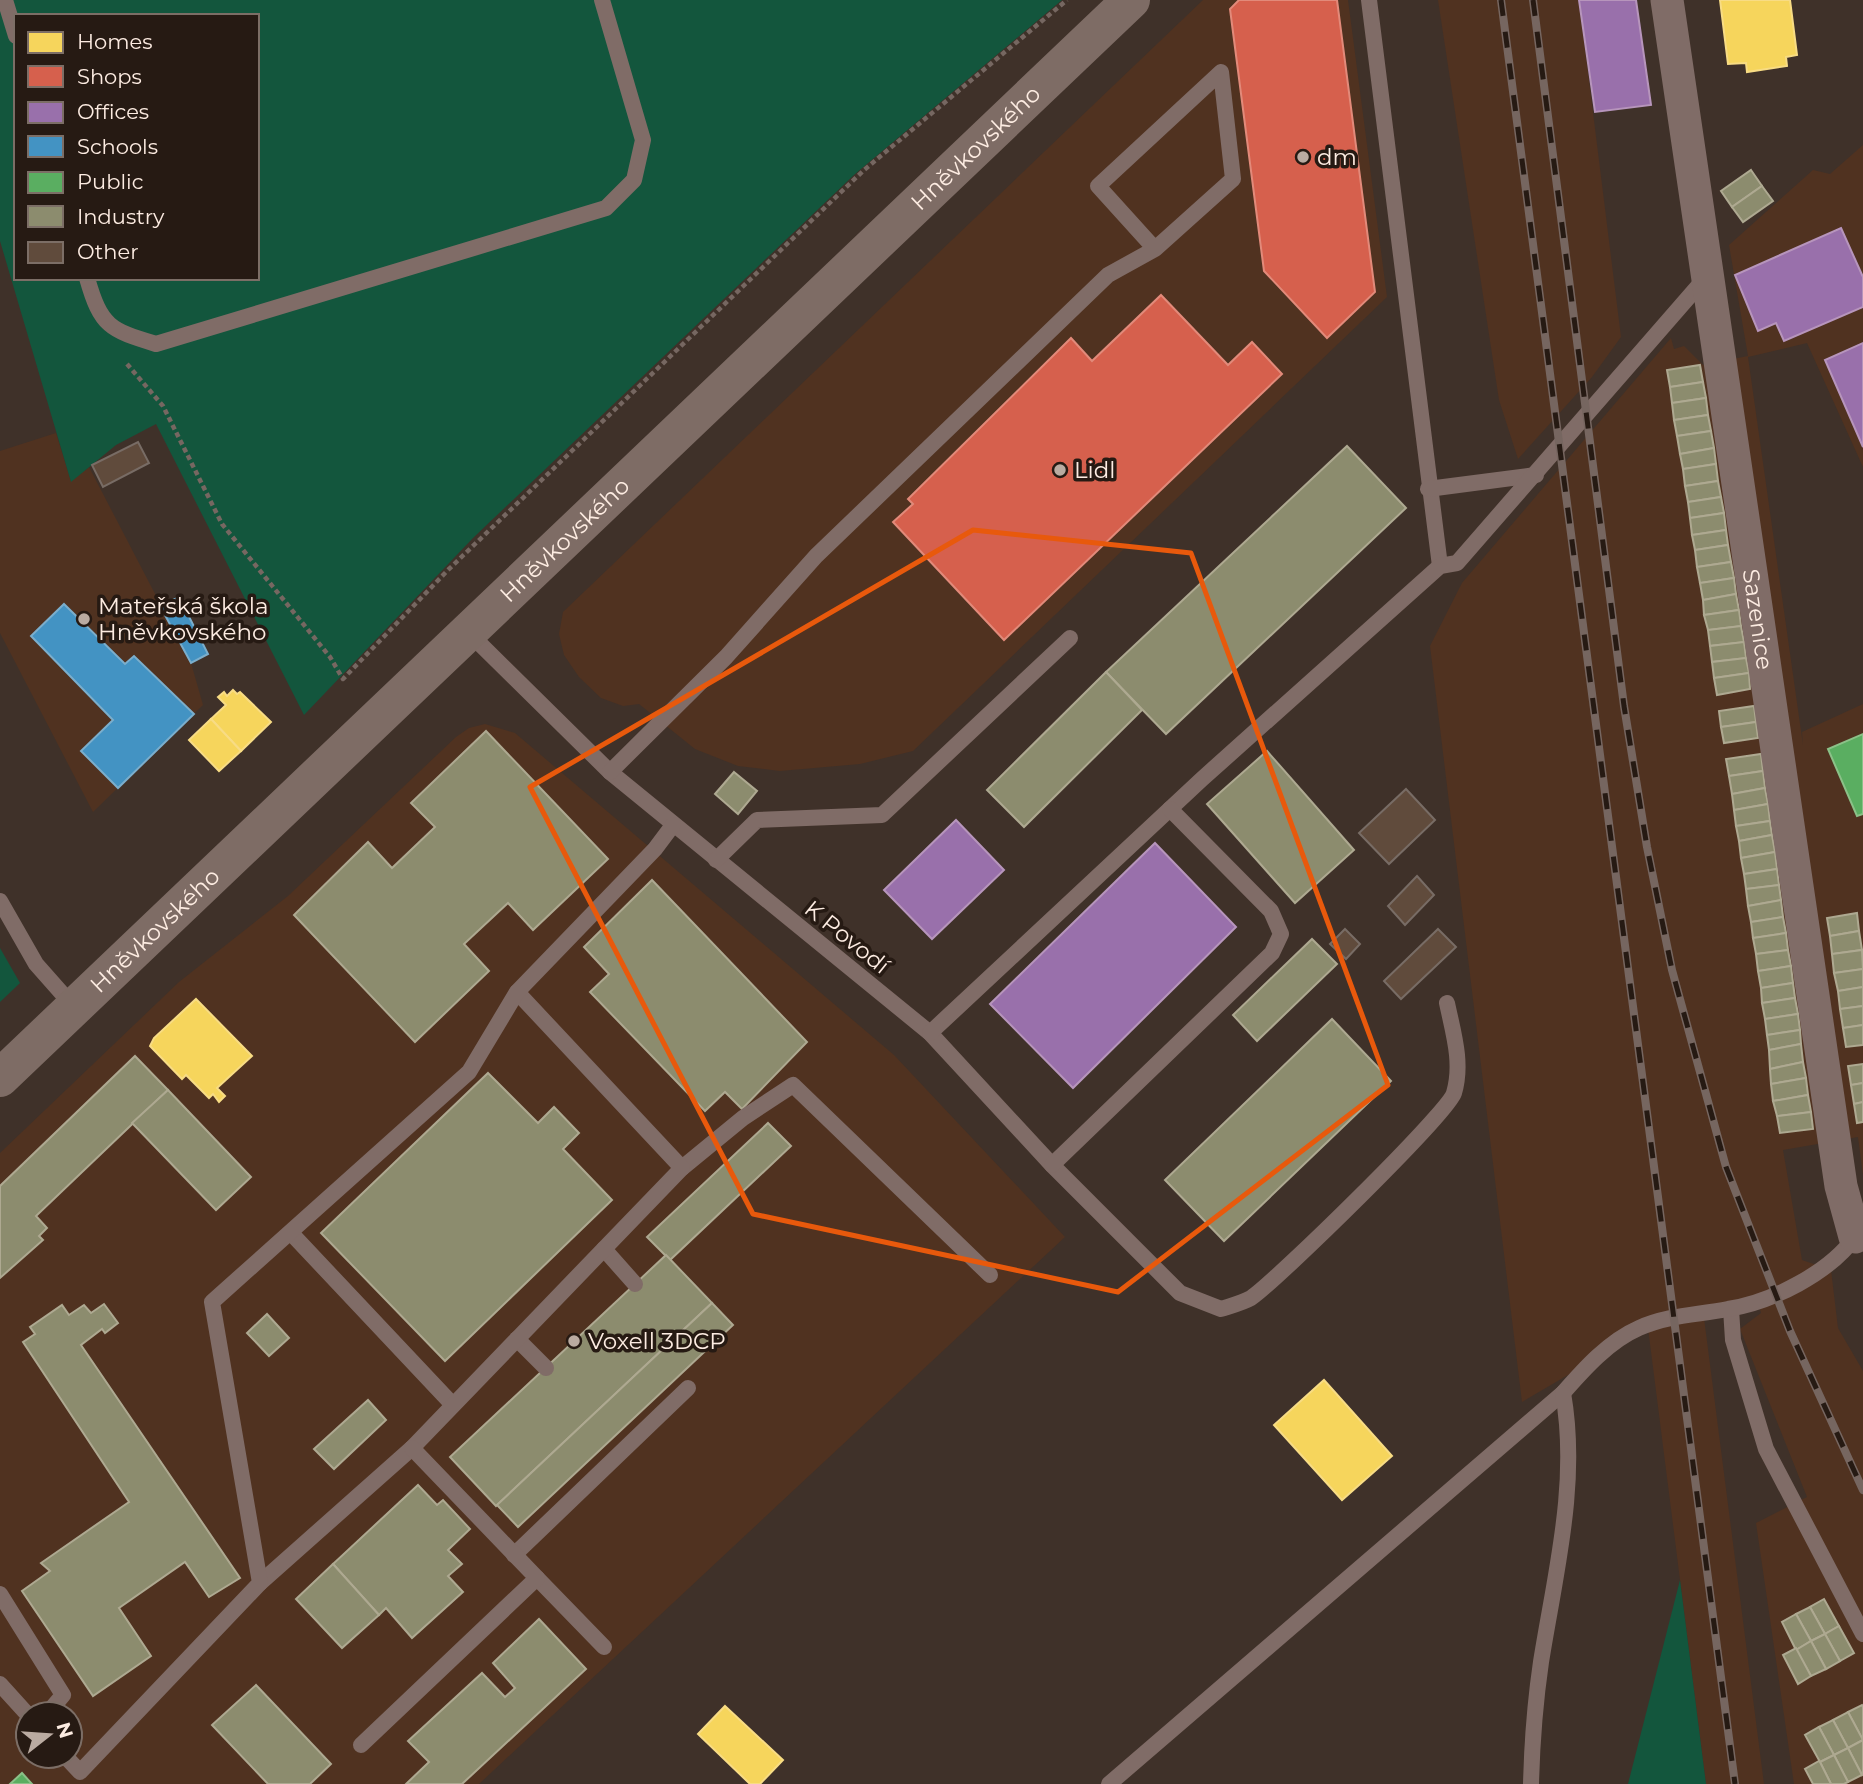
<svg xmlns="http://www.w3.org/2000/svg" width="1863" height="1784" font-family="Montserrat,sans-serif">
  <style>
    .built { fill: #503220; fill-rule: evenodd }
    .green { fill: #13563d; fill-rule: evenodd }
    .homes { fill: #f6d55c; stroke: #f8dc84; stroke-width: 2 }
    .shops { fill: #d6604d; stroke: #e28a7a; stroke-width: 2 }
    .offices { fill: #9970ab; stroke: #b795bc; stroke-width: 2 }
    .schools { fill: #4393c3; stroke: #7baecc; stroke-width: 2 }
    .public { fill: #5aae61; stroke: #8bc188; stroke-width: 2 }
    .industry { fill: #8c8c6e; stroke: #aea991; stroke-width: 2 }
    .building { fill: #604b3c; stroke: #786c65; stroke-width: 2 }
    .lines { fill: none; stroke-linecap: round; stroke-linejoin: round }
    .path { stroke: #766761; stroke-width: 4.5; stroke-dasharray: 5 3.5; stroke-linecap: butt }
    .service { stroke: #806c67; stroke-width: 16 }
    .minor { stroke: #806c67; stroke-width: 33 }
    .primary { stroke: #7e6c65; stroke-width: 38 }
    .rail-casing { stroke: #766660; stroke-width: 8 }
    .rail { stroke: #261a13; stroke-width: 5; stroke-dasharray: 16; stroke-linecap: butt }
    .marked { fill: none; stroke: #e8590c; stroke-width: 5; stroke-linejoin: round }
    .poi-dot { fill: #baaba1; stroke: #261a13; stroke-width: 2.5 }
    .labels { text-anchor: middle; stroke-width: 7; stroke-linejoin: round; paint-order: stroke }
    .street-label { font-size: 23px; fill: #fdece2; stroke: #261a13 }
    .poi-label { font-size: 23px; fill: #fdece2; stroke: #261a13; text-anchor: start }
  </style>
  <rect width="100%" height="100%" fill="#3f3129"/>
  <g class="built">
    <path d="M1203,0H1348L1387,297L913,751L860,764L780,771L738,766L695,749L639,704L623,706L601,698L579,677L564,655L559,634L563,612Z"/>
    <path d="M1438,0H1579L1621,337L1592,377L1518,459L1499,400Z"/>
    <path d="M1863,145V467L1807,343L1748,357L1803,745L1802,732L1863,704V1175L1858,1137L1783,1150L1802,1260L1831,1270L1838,1328L1863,1371V1784H1794L1756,1523L1807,1497L1740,1329L1761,1313L1759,1305L1704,1318L1764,1784H1706L1648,1328L1522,1402L1430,646L1462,583L1671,338L1674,349L1684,346L1703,365L1748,356L1729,245L1813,170L1830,174Z"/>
    <path d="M56,433L71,481L89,467L191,663L203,705L93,812L0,633V451Z"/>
    <path d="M485,724L515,733L894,1055L1065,1237L479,1784H0V1153L179,982L288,896L456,737L469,728ZM28,1714H70V1756H28Z"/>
  </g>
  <g class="green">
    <path d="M0,0H1062L855,174L473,538L304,715L156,424L116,445L71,482L0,241ZM16,16H257V278H16Z"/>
    <path d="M0,948L20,983L0,1002Z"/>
    <path d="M1680,1580L1706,1784H1628Z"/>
  </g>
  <g class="homes">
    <path d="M1720,0H1790L1797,55L1786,57L1787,66L1747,72L1746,63L1728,64Z"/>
    <path d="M233,690L237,694L240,692L271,722L241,751L211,719L226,705L218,697L224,692L227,696Z"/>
    <path d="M211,719L241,751L219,771L189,740Z"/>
    <path d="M196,999L252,1056L217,1088L225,1096L219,1102L213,1094L209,1098L186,1075L182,1079L150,1046L154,1038Z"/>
    <path d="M1324,1380L1392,1456L1342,1500L1274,1425Z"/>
    <path d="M725,1706L783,1760L760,1784H750L698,1734Z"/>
  </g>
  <g class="shops">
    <path d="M1239,0H1337L1375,292L1327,338L1264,271L1230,9Z"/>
    <path d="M1161,295L1228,365L1252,342L1282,374L1004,640L893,522L913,504L908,499L1071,338L1092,361Z"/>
  </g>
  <g class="offices">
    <path d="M1579,0H1636L1651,105L1595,112Z"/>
    <path d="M1841,228L1863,277V307L1784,341L1776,323L1758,331L1735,275Z"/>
    <path d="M1863,343V447L1825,360Z"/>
    <path d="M956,820L1004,870L932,939L884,890Z"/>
    <path d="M1155,843L1236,927L1073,1088L990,1004Z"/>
  </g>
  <g class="schools">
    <path d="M179,597L208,654L191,663L160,606Z"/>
    <path d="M64,604L125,664L134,656L194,714L118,788L81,751L113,720L31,636Z"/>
  </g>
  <g class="public">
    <path d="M1863,734V814L1857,816L1828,749Z"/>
    <path d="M22,1773L32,1784H10Z"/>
  </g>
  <g class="industry">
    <path d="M1751,170L1762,186L1732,207L1721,191Z"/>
    <path d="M1762,186L1773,201L1743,222L1732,207Z"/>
    <path d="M1700,365L1703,382L1670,387L1667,370Z"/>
    <path d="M1703,382L1706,398L1672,403L1670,387Z"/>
    <path d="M1706,398L1708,415L1674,420L1672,403Z"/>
    <path d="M1708,415L1711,431L1677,436L1674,420Z"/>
    <path d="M1711,431L1714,448L1680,454L1677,436Z"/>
    <path d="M1347,446L1406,508L1166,734L1106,672Z"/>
    <path d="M1714,448L1716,464L1683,469L1680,454Z"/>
    <path d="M1716,464L1718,481L1685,486L1683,469Z"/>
    <path d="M1718,481L1721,497L1688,502L1685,486Z"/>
    <path d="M1721,497L1724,513L1690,518L1688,502Z"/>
    <path d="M1724,513L1726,530L1692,535L1690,518Z"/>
    <path d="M1726,530L1728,545L1695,550L1692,535Z"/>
    <path d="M1728,545L1731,562L1697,567L1695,550Z"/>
    <path d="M1731,562L1734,578L1700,583L1697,567Z"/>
    <path d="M1734,578L1736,594L1703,600L1700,583Z"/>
    <path d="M1736,594L1739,610L1704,615L1703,600Z"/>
    <path d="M1739,610L1741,626L1708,630L1704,615Z"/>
    <path d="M1741,626L1744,642L1710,646L1708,630Z"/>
    <path d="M1744,642L1746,658L1712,662L1710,646Z"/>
    <path d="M1746,658L1749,673L1714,678L1712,662Z"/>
    <path d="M1106,672L1142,710L1024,827L987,790Z"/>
    <path d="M1749,673L1750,689L1717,695L1714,678Z"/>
    <path d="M1754,706L1756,722L1721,727L1719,711Z"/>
    <path d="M1756,722L1758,738L1724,743L1721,727Z"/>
    <path d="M486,731L608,859L533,930L508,903L464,944L489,971L415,1042L294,915L368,842L392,868L435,827L411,803Z"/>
    <path d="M1267,751L1354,850L1295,903L1207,804Z"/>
    <path d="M1761,754L1763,771L1729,776L1726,759Z"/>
    <path d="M1763,771L1765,788L1732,794L1729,776Z"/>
    <path d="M734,772L757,791L738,814L715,794Z"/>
    <path d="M1765,788L1768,804L1734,810L1732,794Z"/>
    <path d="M1768,804L1770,821L1736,826L1734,810Z"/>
    <path d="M1770,821L1772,835L1739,841L1736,826Z"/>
    <path d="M1772,835L1775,852L1741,858L1739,841Z"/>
    <path d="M1775,852L1777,869L1744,874L1741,858Z"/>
    <path d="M1777,869L1779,885L1746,889L1744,874Z"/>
    <path d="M652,880L807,1042L742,1109L725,1092L705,1111L590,992L609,974L584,947Z"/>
    <path d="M1779,885L1781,900L1748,906L1746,889Z"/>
    <path d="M1781,900L1783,917L1751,922L1748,906Z"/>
    <path d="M1857,913L1859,931L1830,936L1827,918Z"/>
    <path d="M1783,917L1786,933L1753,938L1751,922Z"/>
    <path d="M1859,931L1862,950L1832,954L1830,936Z"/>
    <path d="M1786,933L1788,950L1756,954L1753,938Z"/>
    <path d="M1312,939L1337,964L1257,1041L1233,1015Z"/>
    <path d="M1788,950L1791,966L1758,971L1756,954Z"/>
    <path d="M1862,950L1863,969L1834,973L1832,954Z"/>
    <path d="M1791,966L1793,983L1761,988L1758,971Z"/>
    <path d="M1863,969V987L1838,991L1834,973Z"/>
    <path d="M1793,983L1795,998L1762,1003L1761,988Z"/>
    <path d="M1863,987V1006L1840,1009L1838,991Z"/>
    <path d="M1795,998L1798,1014L1765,1019L1762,1003Z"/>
    <path d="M1863,1006V1025L1843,1028L1840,1009Z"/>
    <path d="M1798,1014L1800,1030L1767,1035L1765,1019Z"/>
    <path d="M1332,1019L1391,1081L1224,1241L1165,1180Z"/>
    <path d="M1863,1025V1045L1846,1047L1843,1028Z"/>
    <path d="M1800,1030L1801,1044L1769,1050L1767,1035Z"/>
    <path d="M1801,1044L1803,1062L1770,1069L1769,1050Z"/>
    <path d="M135,1056L168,1090L36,1216L47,1228L39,1236L43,1240L0,1278V1186Z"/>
    <path d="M1803,1062L1806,1078L1771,1084L1770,1069Z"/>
    <path d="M1863,1064V1083L1851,1085L1848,1066Z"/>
    <path d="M488,1073L538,1123L554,1107L579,1133L563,1149L612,1200L445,1361L321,1233Z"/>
    <path d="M1806,1078L1808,1095L1773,1101L1771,1084Z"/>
    <path d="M1863,1083V1102L1854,1104L1851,1085Z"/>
    <path d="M168,1090L251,1177L216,1210L132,1123Z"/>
    <path d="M1808,1095L1811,1112L1777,1116L1773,1101Z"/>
    <path d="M1863,1102V1122L1857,1123L1854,1104Z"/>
    <path d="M1811,1112L1813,1129L1780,1133L1777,1116Z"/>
    <path d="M768,1123L791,1146L670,1260L647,1237Z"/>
    <path d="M666,1255L712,1303L496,1506L450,1457Z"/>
    <path d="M712,1303L733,1325L518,1527L497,1505Z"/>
    <path d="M104,1304L118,1323L105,1333L102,1329L81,1345L240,1578L209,1597L185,1562L119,1608L151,1656L93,1696L22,1591L50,1571L41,1563L129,1502L23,1342L35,1334L30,1327L62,1305L69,1315L84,1305L91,1313Z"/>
    <path d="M267,1314L289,1338L269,1356L247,1333Z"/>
    <path d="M368,1400L386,1420L334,1469L314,1449Z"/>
    <path d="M418,1485L437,1505L443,1500L470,1529L448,1550L462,1564L448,1576L463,1592L412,1638L386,1608L379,1615L333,1564Z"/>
    <path d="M333,1564L379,1615L342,1648L296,1599Z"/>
    <path d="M1824,1599L1839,1626L1825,1634L1810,1607Z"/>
    <path d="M1810,1607L1825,1634L1811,1641L1796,1614Z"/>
    <path d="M1796,1614L1811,1641L1796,1650L1782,1622Z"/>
    <path d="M539,1619L586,1669L462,1784H406L429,1762L408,1741L482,1673L505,1697L515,1688L493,1663Z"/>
    <path d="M1839,1626L1854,1653L1840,1661L1825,1634Z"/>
    <path d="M1825,1634L1840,1661L1826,1669L1811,1641Z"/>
    <path d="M1811,1641L1826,1669L1811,1676L1796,1650Z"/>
    <path d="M1796,1648L1811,1676L1798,1684L1783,1655Z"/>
    <path d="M256,1685L331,1764L310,1784H268L212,1725Z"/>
    <path d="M1862,1705L1863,1707V1740L1848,1712Z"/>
    <path d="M1848,1712L1863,1740L1848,1748L1833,1720Z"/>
    <path d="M1833,1720L1848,1748L1834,1755L1819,1727Z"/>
    <path d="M1819,1727L1834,1755L1820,1762L1805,1735Z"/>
    <path d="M1863,1740V1774L1862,1775L1848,1748Z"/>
    <path d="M1848,1748L1862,1775L1848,1782L1834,1755Z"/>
    <path d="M1834,1755L1848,1782L1844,1784H1831L1820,1762Z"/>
    <path d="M1819,1761L1820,1762L1831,1784H1813L1805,1769Z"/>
  </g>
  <g class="building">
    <path d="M138,442L149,463L103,487L92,465Z"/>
    <path d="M1406,789L1435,820L1389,864L1359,833Z"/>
    <path d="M1417,876L1434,895L1405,925L1388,906Z"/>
    <path d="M1345,929L1360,944L1346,959L1330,944Z"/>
    <path d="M1438,929L1456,947L1401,999L1384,981Z"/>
  </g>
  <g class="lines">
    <path class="path" d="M127,364L163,406L222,524L330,657L343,679L448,570L864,170L1067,0"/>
    <g class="service">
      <path d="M5,0L16,36"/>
      <path d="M1369,0L1440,566"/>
      <path d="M87,278C101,327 110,330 156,344L606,208L634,180L643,140L602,0"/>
      <path d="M1428,489L1536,475"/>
      <path d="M469,633L610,772L930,1033L1052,1165L1180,1293L1221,1309C1230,1306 1242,1303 1251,1298C1276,1281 1448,1113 1454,1093C1463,1063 1453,1032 1447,1003"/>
      <path d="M610,772L726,657L816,556L1108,275L1155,249L1233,179L1221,72L1098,186L1155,249"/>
      <path d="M716,860L757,820L882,815L1070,638"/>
      <path d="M0,901L36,964L74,1007"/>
      <path d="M930,1033L1202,779L1440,566L1457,563L1707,276"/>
      <path d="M1052,1165L1272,953L1281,934L1271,911L1170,809"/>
      <path d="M682,1168L743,1118L793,1085L990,1275"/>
      <path d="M291,1233L453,1405"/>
      <path d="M604,1249L635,1284"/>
      <path d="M1731,1309L1733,1340L1766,1449L1863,1634"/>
      <path d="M517,1339L546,1368"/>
      <path d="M514,1555L688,1388"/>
      <path d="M537,1578L604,1647"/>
      <path d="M260,1583L412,1448L682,1168L517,992"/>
      <path d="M0,1594L63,1695L47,1714"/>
      <path d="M0,1684L28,1715"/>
      <path d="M361,1745L537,1578L412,1448"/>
      <path d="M65,1756L80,1772L260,1583L212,1302L469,1072L517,992L655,849L673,825"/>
      <path d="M1109,1784L1563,1393C1584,1369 1609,1341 1639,1328C1668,1315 1697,1315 1728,1309C1772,1302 1829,1273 1855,1237"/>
      <path d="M1531,1784C1532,1743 1535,1703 1541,1662C1555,1574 1579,1483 1563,1393"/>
    </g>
    <path class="minor" id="s1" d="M1667,0L1841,1186L1855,1237L1863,1234"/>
    <path class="primary" id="s2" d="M0,1078L1131,0"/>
    <defs>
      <g id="rail">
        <path d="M1501,0L1735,1784"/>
        <path d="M1533,0L1624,706L1647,847L1672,970L1726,1167L1790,1331L1863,1490"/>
      </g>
    </defs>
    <use href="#rail" class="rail-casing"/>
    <use href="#rail" class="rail"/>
  </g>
  <path class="marked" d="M973,530L1191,553L1388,1085L1118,1292L753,1214L530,787Z"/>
  <g class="poi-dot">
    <circle cx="1303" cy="157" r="7"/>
    <circle cx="1060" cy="470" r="7"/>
    <circle cx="84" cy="619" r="7"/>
    <circle cx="574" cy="1341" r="7"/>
  </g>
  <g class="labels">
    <g class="street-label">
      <text dy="8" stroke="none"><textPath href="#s2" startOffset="1348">Hněvkovského</textPath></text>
      <text dy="8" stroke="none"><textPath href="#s2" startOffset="780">Hněvkovského</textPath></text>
      <text dy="8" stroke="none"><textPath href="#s1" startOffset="626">Sazenice</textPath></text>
      <text dy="8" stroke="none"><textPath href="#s2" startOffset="214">Hněvkovského</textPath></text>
      <text transform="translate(847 937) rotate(39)" y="8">K Povodí</text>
    </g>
    <g class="poi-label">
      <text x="1317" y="165">dm</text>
      <text x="1074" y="478">Lidl</text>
      <text x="98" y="614">Mateřská škola<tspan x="98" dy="26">Hněvkovského</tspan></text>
      <text x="588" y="1349">Voxell 3DCP</text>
    </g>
  </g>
  <rect x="14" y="14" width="245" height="266" fill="#261a13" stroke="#7c6e66" stroke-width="2"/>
  <rect x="28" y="32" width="35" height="21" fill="#f6d55c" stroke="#7c6e66" stroke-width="2"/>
  <text x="77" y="49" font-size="21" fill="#fdece2">Homes</text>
  <rect x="28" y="66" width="35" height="21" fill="#d6604d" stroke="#7c6e66" stroke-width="2"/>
  <text x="77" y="84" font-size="21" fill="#fdece2">Shops</text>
  <rect x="28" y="102" width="35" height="21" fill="#9970ab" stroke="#7c6e66" stroke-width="2"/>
  <text x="77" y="119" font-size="21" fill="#fdece2">Offices</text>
  <rect x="28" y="136" width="35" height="21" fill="#4393c3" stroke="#7c6e66" stroke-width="2"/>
  <text x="77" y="154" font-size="21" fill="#fdece2">Schools</text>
  <rect x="28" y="172" width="35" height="21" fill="#5aae61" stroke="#7c6e66" stroke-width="2"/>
  <text x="77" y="189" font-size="21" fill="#fdece2">Public</text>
  <rect x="28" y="206" width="35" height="21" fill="#8c8c6e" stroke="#7c6e66" stroke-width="2"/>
  <text x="77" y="224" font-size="21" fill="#fdece2">Industry</text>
  <rect x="28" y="242" width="35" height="21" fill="#604b3c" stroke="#7c6e66" stroke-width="2"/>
  <text x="77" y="259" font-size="21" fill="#fdece2">Other</text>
  <g transform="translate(49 1735) rotate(73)"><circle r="33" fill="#261a13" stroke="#7c6e66" stroke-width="2"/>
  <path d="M0-5L12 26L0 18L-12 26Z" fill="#baaba1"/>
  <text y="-10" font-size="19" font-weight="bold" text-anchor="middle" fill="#fdece2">N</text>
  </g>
</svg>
